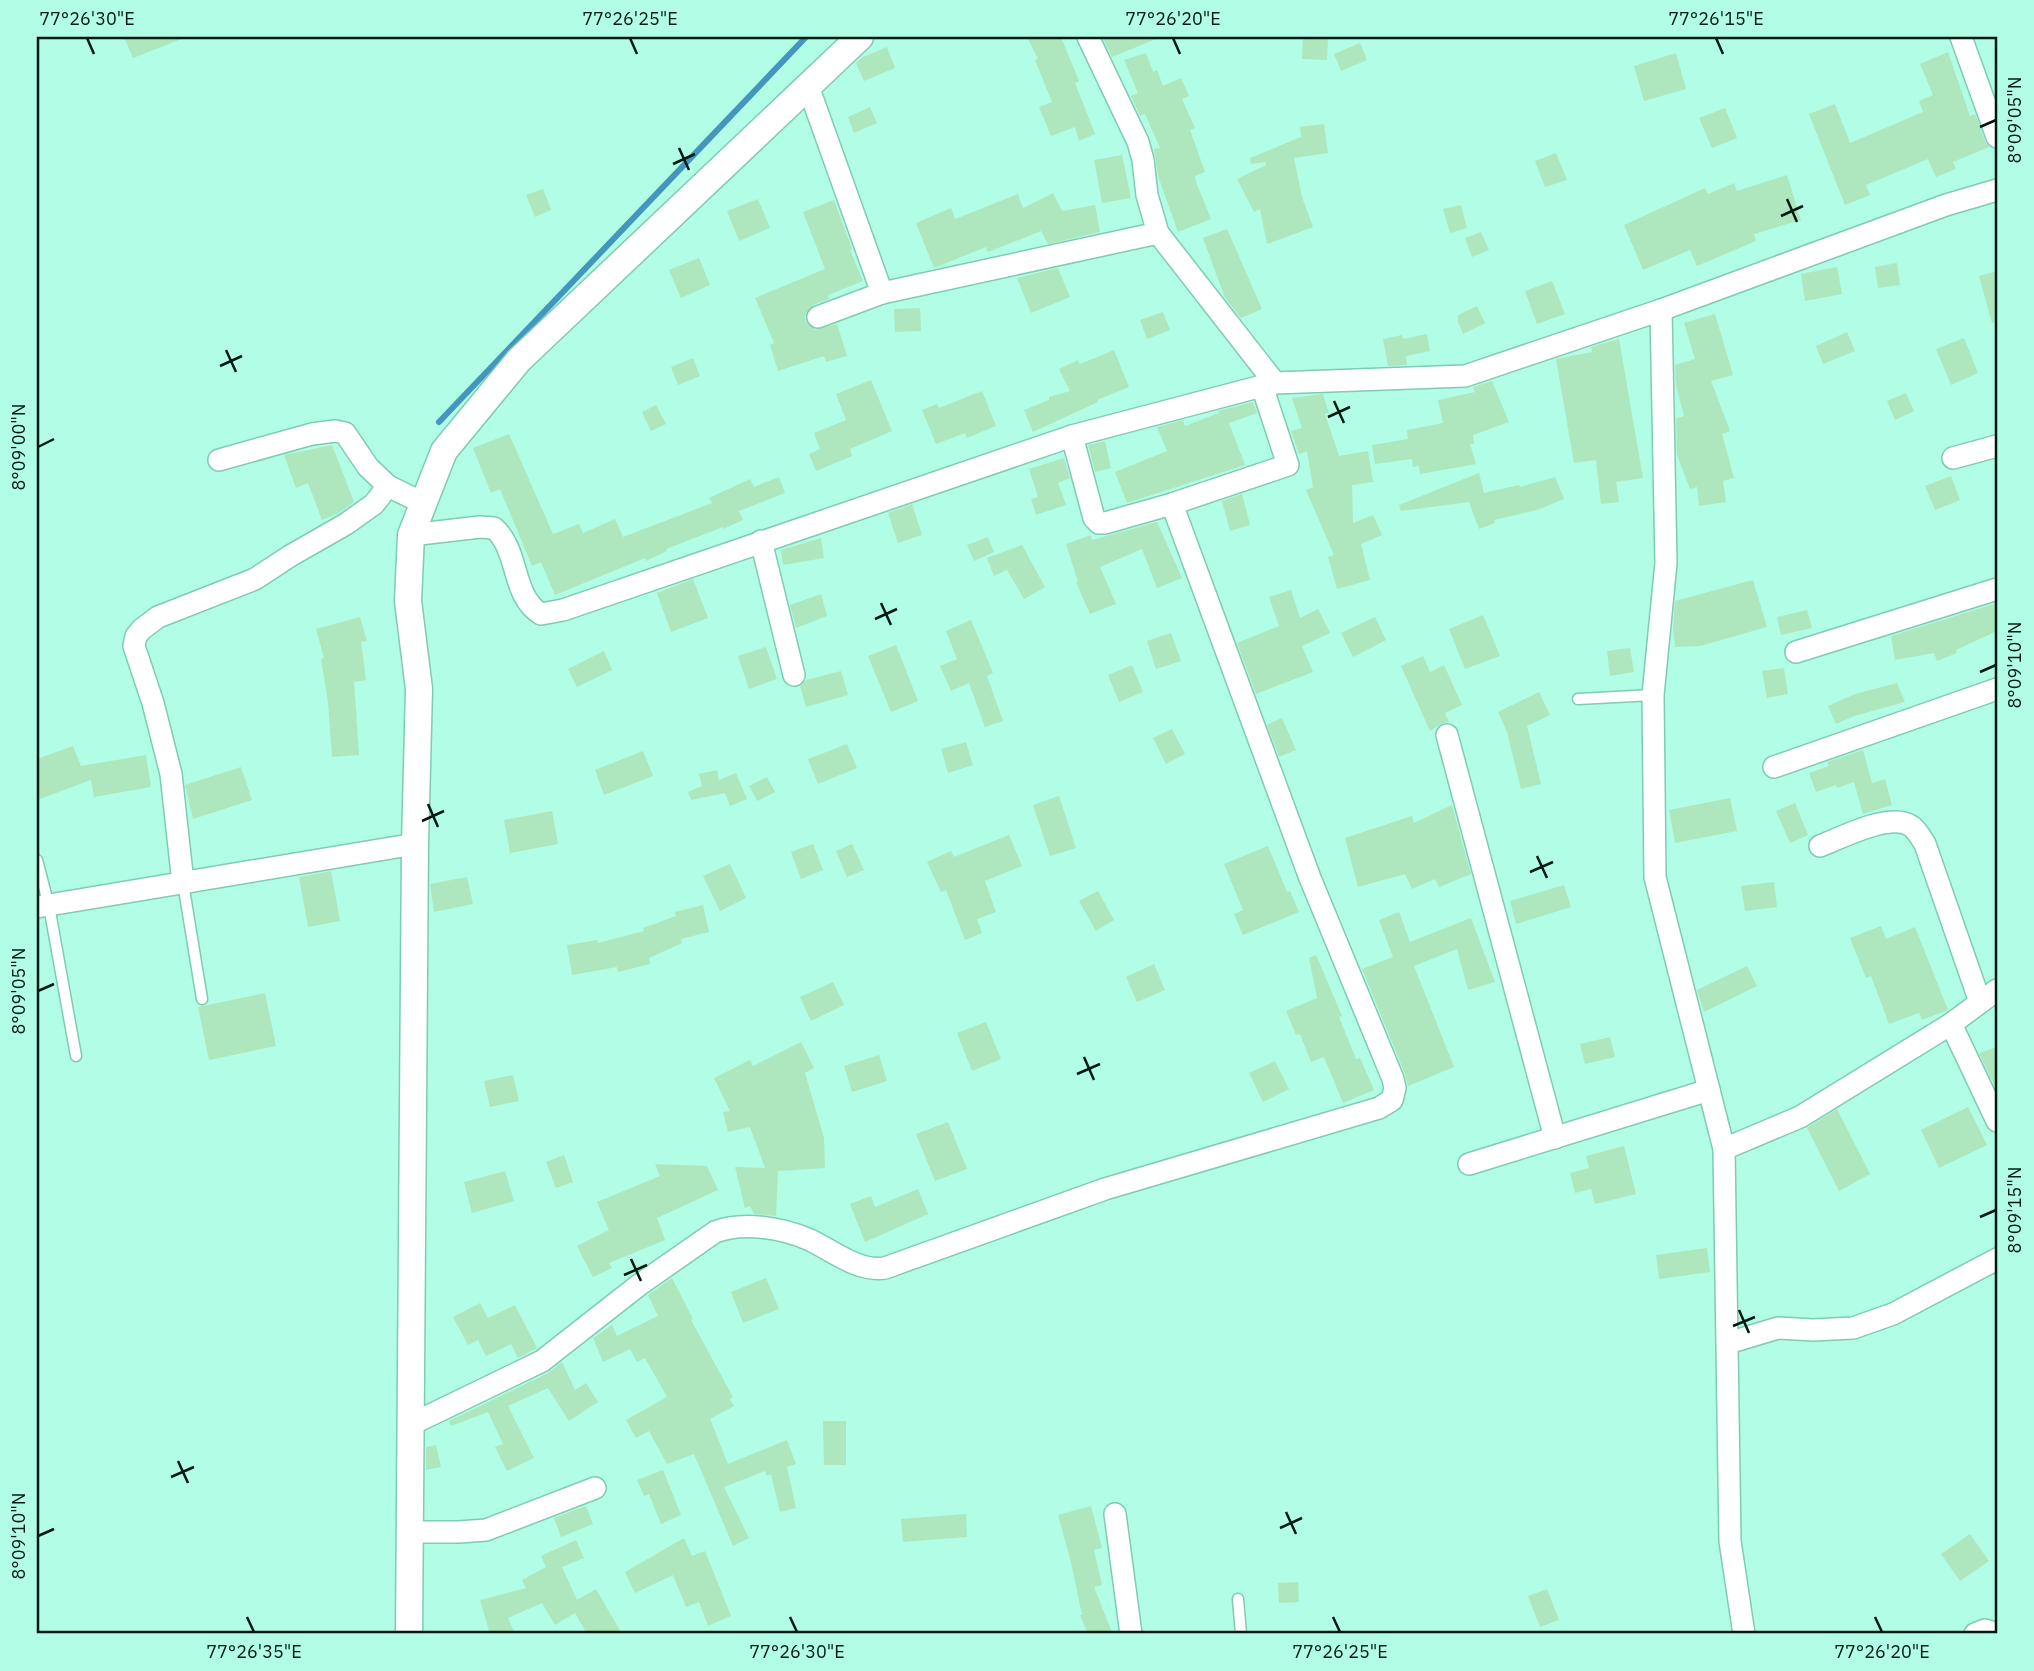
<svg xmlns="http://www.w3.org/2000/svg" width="2034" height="1671" font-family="'IBM Plex Sans',sans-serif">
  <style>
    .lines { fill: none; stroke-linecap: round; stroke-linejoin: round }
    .stream { stroke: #4496be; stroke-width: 6 }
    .building { fill: #aee7bd }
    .service-casing { stroke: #7fcbb3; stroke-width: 13 }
    .minor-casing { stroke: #7fcbb3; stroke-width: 24 }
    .tertiary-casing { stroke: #7fcbb3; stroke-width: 29 }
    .service { stroke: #fff; stroke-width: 10 }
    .minor { stroke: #fff; stroke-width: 21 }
    .tertiary { stroke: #fff; stroke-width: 26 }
    .ticks { fill: none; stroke: #001911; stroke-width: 2.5 }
    .neatline { fill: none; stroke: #001911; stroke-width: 2.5 }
    .ticks-label { font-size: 18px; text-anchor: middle; fill: #001911 }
  </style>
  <rect width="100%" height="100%" fill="#b1fde5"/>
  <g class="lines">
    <path class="stream" d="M439,422L806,37"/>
  </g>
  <g class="building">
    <path d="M124,37H183L184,38L133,58Z"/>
    <path d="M1027,37H1061L1079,81L1075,83L1095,134L1079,141L1075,127L1051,136L1039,107L1052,102L1035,60L1038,59Z"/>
    <path d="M1102,37H1161L1112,57Z"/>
    <path d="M1303,37H1328L1327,60L1302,59Z"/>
    <path d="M1360,43L1367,60L1341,71L1334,54Z"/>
    <path d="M887,47L895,68L864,81L856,63L861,58Z"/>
    <path d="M1948,52L1970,116L1975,114L1985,141L1989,147L1953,162L1956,169L1936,177L1928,159L1866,185L1870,195L1845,205L1809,114L1835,104L1850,143L1923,112L1919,101L1933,95L1920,64Z"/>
    <path d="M1146,53L1153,72L1157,70L1163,86L1181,78L1189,96L1182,99L1195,128L1190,130L1205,172L1195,176L1196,182L1211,219L1178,232L1158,176L1154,149L1160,148L1145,114L1140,116L1131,96L1138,93L1124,60Z"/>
    <path d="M1676,53L1686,89L1644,101L1634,66Z"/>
    <path d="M870,107L877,123L854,133L848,117Z"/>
    <path d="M1725,108L1737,138L1712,148L1699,118Z"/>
    <path d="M1324,124L1328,153L1294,158L1302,197L1313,227L1267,244L1260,209L1254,212L1237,179L1266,165L1265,162L1251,164L1250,158L1301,137L1300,127Z"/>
    <path d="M1556,153L1567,180L1545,187L1535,161Z"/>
    <path d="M1122,155L1131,198L1102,203L1094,160Z"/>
    <path d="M1787,175L1801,220L1754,234L1756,241L1697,266L1690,250L1643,270L1624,225L1705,188L1708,194L1734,183L1737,191Z"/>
    <path d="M543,189L551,210L535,217L526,195Z"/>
    <path d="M1053,193L1062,211L1095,205L1100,232L1048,244L1041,231L988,252L986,247L934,268L916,223L951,208L955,219L1018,194L1023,208Z"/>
    <path d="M758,199L770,228L739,241L727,211Z"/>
    <path d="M834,200L852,249L850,250L863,281L828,295L829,299L813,305L805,316L806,322L815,330L837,324L847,356L826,362L824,356L778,371L770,345L774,343L755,298L825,269L803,212Z"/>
    <path d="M1461,205L1467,228L1450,233L1443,209Z"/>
    <path d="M1227,229L1262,309L1241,318L1225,298L1203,238Z"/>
    <path d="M1481,232L1489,250L1472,257L1465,238Z"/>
    <path d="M699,258L710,285L681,298L669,270Z"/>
    <path d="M1897,263L1900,285L1878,288L1875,267Z"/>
    <path d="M1837,267L1842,294L1805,301L1801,274Z"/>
    <path d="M1058,268L1070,297L1031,313L1017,278Z"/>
    <path d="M1997,271V322L1992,323L1979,276Z"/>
    <path d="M1552,281L1565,314L1537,324L1525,291Z"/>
    <path d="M1477,306L1485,323L1463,334L1458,322V315Z"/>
    <path d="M920,308L921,331L895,332L894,309Z"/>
    <path d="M1163,312L1170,330L1147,339L1140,320Z"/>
    <path d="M1715,314L1733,375L1711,381L1730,431L1722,434L1734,478L1723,481L1726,502L1699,506L1697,487L1690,489L1677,455L1676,419L1684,416L1676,386L1675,365L1695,359L1684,323Z"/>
    <path d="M1847,332L1855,351L1823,364L1816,346Z"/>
    <path d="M1427,334L1430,351L1406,356L1407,365L1388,366L1383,339L1402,335L1403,339Z"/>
    <path d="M1964,338L1978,373L1951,385L1936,349Z"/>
    <path d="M1619,339L1643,478L1616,482L1619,502L1601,504L1596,460L1574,463L1556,359L1592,352L1591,347Z"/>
    <path d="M1114,350L1129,387L1097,400L1098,402L1033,432L1024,410L1049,400V397L1070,391L1059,369L1078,360L1080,364Z"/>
    <path d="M693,358L700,376L678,385L671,367Z"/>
    <path d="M871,380L892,431L850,449L852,456L816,471L809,454L820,449L814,433L846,420L836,394Z"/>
    <path d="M1492,381L1509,422L1473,435L1474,444H1470L1476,464L1420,474L1419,466L1413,467L1412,459L1375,464L1372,445L1408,439L1407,430L1443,423L1438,400L1475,392L1473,387Z"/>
    <path d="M982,391L996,426L967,438L965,433L936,444L922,410L937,404L939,408Z"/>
    <path d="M1906,393L1914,411L1895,420L1887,401Z"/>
    <path d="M1323,394L1329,413L1325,414L1339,456L1368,451L1373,482L1352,485L1353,523L1373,515L1382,535L1361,544L1370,580L1337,589L1328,557L1334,555L1306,490L1313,487L1307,451L1299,454L1291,431L1302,428L1292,398Z"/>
    <path d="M1253,402L1257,413L1229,423L1245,465L1127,503L1115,472L1167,451L1157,427L1183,420L1185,426L1219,413L1218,411Z"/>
    <path d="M656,405L666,424L651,431L642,412Z"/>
    <path d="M509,434L553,534L579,524L583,533L615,519L623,537L712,503L709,498L750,479L754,487L779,477L785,493L739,511L743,520L723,529V527L666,549L667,551L646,561L645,558L555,595L541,562L532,566L500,489L491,493L473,448Z"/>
    <path d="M1105,441L1111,468L1095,472L1088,445Z"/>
    <path d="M332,445L354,502L339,513L322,520L308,483L296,488L284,455Z"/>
    <path d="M1064,458L1070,478L1058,483L1066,505L1036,515L1031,499L1038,497L1029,469Z"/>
    <path d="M1479,473L1484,493L1519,485L1520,487L1555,477L1564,499L1537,510L1494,520L1495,523L1479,529L1469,502L1401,511L1399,505Z"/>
    <path d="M1951,476L1960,500L1935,510L1925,486Z"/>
    <path d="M1242,494L1250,525L1230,531L1222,501Z"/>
    <path d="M912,504L922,535L898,543L888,513Z"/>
    <path d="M1157,522L1182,578L1157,588L1142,549L1100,567L1116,604L1090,614L1076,582H1078L1066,544L1091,535L1092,540Z"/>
    <path d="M988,537L994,552L974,561L967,545Z"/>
    <path d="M821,538L824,558L783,565L781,550Z"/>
    <path d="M1022,545L1045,587L1024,599L1007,570L994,576L987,558Z"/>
    <path d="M693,579L708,618L671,632L657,593Z"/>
    <path d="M1753,580L1767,627L1700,646L1675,647L1673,628L1675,601Z"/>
    <path d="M1291,590L1300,618L1318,609L1330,633L1302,646L1313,672L1256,694L1237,643L1279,626L1269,597Z"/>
    <path d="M821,594L827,616L796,628L790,605Z"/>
    <path d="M1997,603V631L1956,650L1957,653L1937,661L1934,653L1895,660L1891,636Z"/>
    <path d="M1807,610L1812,628L1781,635L1777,617Z"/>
    <path d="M1483,615L1500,656L1465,669L1449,629Z"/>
    <path d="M360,617L367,641L361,642L366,680L354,682L359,755L332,757L328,702L321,659L324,658L316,629Z"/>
    <path d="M1375,617L1386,640L1353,657L1341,633Z"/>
    <path d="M971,620L993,673L987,676L1003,721L985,727L969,683L951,691L940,666L957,659L946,631Z"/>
    <path d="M1171,633L1181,661L1156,669L1147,641Z"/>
    <path d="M896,645L918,701L891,712L868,656Z"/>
    <path d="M766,647L777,679L749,689L738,656Z"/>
    <path d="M1630,648L1634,672L1610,676L1607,651Z"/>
    <path d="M604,651L612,670L577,687L568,669Z"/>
    <path d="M1423,656L1430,672L1444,665L1462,705L1445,713L1449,722L1443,723L1430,731L1401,666Z"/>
    <path d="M1132,665L1143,692L1119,702L1108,675Z"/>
    <path d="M1784,668L1788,694L1767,698L1762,671Z"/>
    <path d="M841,671L848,695L806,707L800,686L806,680Z"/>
    <path d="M1897,683L1905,702L1854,716L1836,724L1828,706L1855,694Z"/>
    <path d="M1539,692L1550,715L1527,726L1541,784L1521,789L1507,732L1498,712Z"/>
    <path d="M1282,718L1296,750L1279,757L1267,725Z"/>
    <path d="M1172,729L1185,754L1166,764L1153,738Z"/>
    <path d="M966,742L973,765L948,773L941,749Z"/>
    <path d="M847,744L857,768L818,784L808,759Z"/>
    <path d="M73,746L81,766L146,755L151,787L94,797L91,780L37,800V759Z"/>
    <path d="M1863,750L1872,783L1885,779L1892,805L1863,814L1854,782L1837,788L1836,785L1816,792L1809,773L1829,766L1827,762Z"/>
    <path d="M643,751L653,776L604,795L595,770Z"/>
    <path d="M241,767L252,800L193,819L185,785Z"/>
    <path d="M717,770L719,780L736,773L747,799L730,806L725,793L691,800L688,792L702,786L699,774Z"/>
    <path d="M767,777L775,792L757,801L749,786Z"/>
    <path d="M1059,796L1076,848L1050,856L1033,805Z"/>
    <path d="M1730,798L1737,831L1675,843L1669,810Z"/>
    <path d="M1795,803L1808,835L1790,843L1776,811Z"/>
    <path d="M1452,805L1471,874L1439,887L1435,879L1412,889L1405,874L1358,887L1345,838L1412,816L1414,823Z"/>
    <path d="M552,811L558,844L510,853L504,820Z"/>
    <path d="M1009,835L1022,866L985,881L996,912L977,919L982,933L965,940L946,890L941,892L927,862L951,851L954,857Z"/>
    <path d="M813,844L823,870L801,879L791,852Z"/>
    <path d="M852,844L864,870L847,877L836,851Z"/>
    <path d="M1268,846L1287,892L1290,891L1299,912L1243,935L1234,914L1243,910L1224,864Z"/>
    <path d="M730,864L746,898L720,911L703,876Z"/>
    <path d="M331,871L340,921L308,927L299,877Z"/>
    <path d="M467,877L473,904L434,912L430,884Z"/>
    <path d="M1774,882L1777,907L1745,911L1741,886Z"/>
    <path d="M1564,885L1571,907L1516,924L1510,901Z"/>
    <path d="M1098,891L1114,920L1096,931L1079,901Z"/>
    <path d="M703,905L709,932L681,939L682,943L649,958L650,964L618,972L617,967L572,975L567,945L597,940L598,943L644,931L643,928L676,916L675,912Z"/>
    <path d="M1399,912L1410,942L1471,918L1495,982L1468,990L1457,949L1414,966L1454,1067L1408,1086L1405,1074L1362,969L1393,957L1379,920Z"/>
    <path d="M1881,926L1886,939L1915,927L1948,1010L1922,1020L1919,1013L1889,1024L1871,976L1866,978L1850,938Z"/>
    <path d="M1316,955L1342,1016L1339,1017L1356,1059L1360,1058L1374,1090L1343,1103L1324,1057L1311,1062L1300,1034L1296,1035L1286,1011L1317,998L1309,958Z"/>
    <path d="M1154,964L1165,990L1137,1002L1126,977Z"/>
    <path d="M1747,966L1757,986L1704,1012L1697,990Z"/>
    <path d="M833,982L844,1005L811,1021L800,997Z"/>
    <path d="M265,993L276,1046L209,1060L198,1007Z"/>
    <path d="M986,1022L1001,1059L972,1071L957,1033Z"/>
    <path d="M1610,1037L1615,1057L1585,1064L1580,1044Z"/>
    <path d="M801,1042L814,1068L805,1073L824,1138L825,1168L778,1171L776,1216L754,1214L750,1206L745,1208L735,1167L765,1168L750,1127L728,1132L723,1112L730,1111L714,1078L750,1060L753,1066Z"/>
    <path d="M1997,1047V1091L1979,1053Z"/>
    <path d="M879,1055L887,1081L852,1092L844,1066Z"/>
    <path d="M1275,1061L1289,1089L1263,1102L1249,1073Z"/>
    <path d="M513,1075L519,1101L490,1107L484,1081Z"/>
    <path d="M1968,1107L1987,1145L1939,1168L1921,1130Z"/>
    <path d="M1837,1109L1870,1174L1839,1191L1807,1128Z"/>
    <path d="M948,1122L967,1169L935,1181L916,1134Z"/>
    <path d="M1624,1146L1636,1194L1595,1204L1591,1189L1575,1193L1570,1173L1589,1168L1586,1156Z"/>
    <path d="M564,1155L573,1182L556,1188L546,1162Z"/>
    <path d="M655,1164L707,1166L718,1190L657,1218L665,1240L609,1263L612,1268L593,1277L577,1246L609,1230L597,1202L660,1176Z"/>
    <path d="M505,1171L514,1201L472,1213L464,1182Z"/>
    <path d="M918,1189L928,1214L865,1242L850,1204L871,1196L875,1207Z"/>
    <path d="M1707,1248L1710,1272L1659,1279L1656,1255Z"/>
    <path d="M672,1278L693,1319L691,1320L733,1397L730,1399L734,1406L710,1419L728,1464L787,1440L796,1464L787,1467L796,1508L780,1512L771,1474L767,1476L765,1471L724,1487L749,1538L733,1546L694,1454L667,1464L649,1431L636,1438L626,1420L667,1397L645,1358L637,1362L630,1349L603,1362L593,1338L612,1325L617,1336L658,1316L648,1295Z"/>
    <path d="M766,1278L779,1309L743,1323L731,1292Z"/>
    <path d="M480,1303L488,1318L515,1305L537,1348L518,1358L511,1344L486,1356L478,1340L468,1345L453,1317Z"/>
    <path d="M562,1362L575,1390L586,1383L598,1402L569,1421L548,1388L508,1406L534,1458L507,1471L495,1447L503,1444L488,1412L451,1426L449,1421L548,1373Z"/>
    <path d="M823,1421H846V1465H824Z"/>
    <path d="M436,1445L441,1467L426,1470V1447Z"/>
    <path d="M663,1470L681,1515L661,1524L649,1494L644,1496L637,1480Z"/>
    <path d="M586,1506L593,1524L561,1537L554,1518Z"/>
    <path d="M1091,1506L1102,1548L1094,1550L1102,1585L1094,1587L1111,1630L1101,1634H1088L1080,1615H1082L1071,1562L1058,1515Z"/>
    <path d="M966,1514L967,1537L903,1542L901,1519Z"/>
    <path d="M1970,1534L1989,1561L1960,1581L1941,1554Z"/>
    <path d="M684,1538L692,1556L705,1551L731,1616L708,1626L699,1602L686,1607L673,1575L635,1593L625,1572Z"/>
    <path d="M576,1540L584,1558L562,1567L577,1600L596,1589L622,1634H587L575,1613L555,1625L542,1603L508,1618L515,1634H490L480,1600L526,1588L522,1580L546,1567L541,1556Z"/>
    <path d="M1298,1582L1299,1602L1279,1603L1278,1583Z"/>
    <path d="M1547,1589L1559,1620L1540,1627L1528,1596Z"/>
  </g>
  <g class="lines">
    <defs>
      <g id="service">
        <path d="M1578,699L1653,695"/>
        <path d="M37,860L49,906L76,1056"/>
        <path d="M183,883L202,999"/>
        <path d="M1238,1599L1241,1634"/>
      </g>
      <g id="minor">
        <path d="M1088,37L1138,142L1143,160L1147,195L1158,233L1275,383"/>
        <path d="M1961,37L1997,137"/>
        <path d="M808,86L882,293"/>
        <path d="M1661,310L1666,563L1653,695L1655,877L1724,1149L1730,1541L1744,1634"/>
        <path d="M818,317L882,293L1158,233"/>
        <path d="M1072,436L1094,518L1099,523H1105L1172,504L1288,465L1262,386"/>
        <path d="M1953,458L1997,446"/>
        <path d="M219,460L312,434L335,431L345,433L368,467L388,486L423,503"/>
        <path d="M411,535L480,527L494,528C520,551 511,596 541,614L563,610L1072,436L1262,386L1275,383L1465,376L1661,310L1946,205L1997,190"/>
        <path d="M761,541L794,675"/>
        <path d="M1796,652L1997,589"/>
        <path d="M1447,735L1555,1138"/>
        <path d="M1774,767L1997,689"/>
        <path d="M1820,846C1841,838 1890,812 1911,826C1917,830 1921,838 1925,844L1980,1002"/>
        <path d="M183,883L171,774L153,703L134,646L136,636L142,629L158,617L255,579L290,556L346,524L374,504L388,486"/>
        <path d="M37,907L415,844"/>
        <path d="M1951,1024L1997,1121"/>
        <path d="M1724,1149L1800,1117L1951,1024L1997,990"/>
        <path d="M1469,1164L1709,1090"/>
        <path d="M1728,1343L1778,1328L1813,1330L1853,1328L1893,1314L1997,1259"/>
        <path d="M412,1424L542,1361L639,1285L715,1232C743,1221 783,1228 810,1240C833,1251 858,1272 885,1268L1105,1189L1379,1108L1392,1100L1395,1088L1393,1079L1310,878L1172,504"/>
        <path d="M1115,1514L1131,1634"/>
        <path d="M410,1532H459L486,1530L595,1488"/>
        <path d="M1975,1634L1985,1630L1997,1634"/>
      </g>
      <path id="tertiary" d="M409,1634L415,844L419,689L408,601L411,535L444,451L519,360L860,37"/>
    </defs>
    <use href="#service" class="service-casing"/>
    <use href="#minor" class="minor-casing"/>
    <use href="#tertiary" class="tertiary-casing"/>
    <use href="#service" class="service"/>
    <use href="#minor" class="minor"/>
    <use href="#tertiary" class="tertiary"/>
  </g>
  <path class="ticks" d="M87,38L94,54M630,38L637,54M1173,38L1180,54M1716,38L1723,54M1980,127L1996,120M679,148L689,170M673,164L695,154M1787,199L1797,222M1781,216L1803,206M226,350L236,372M220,366L242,356M1334,401L1344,423M1328,417L1350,407M38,447L54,439M881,603L891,625M875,619L897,609M1980,672L1996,665M428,804L438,827M422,821L444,811M1537,856L1547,878M1530,872L1553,862M38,991L54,984M1084,1057L1094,1080M1077,1074L1100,1064M1980,1217L1996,1210M631,1259L641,1281M624,1275L647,1265M1739,1310L1749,1333M1733,1326L1755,1317M178,1461L188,1483M171,1477L194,1467M1286,1512L1296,1534M1280,1528L1302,1518M38,1536L54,1529M247,1617L254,1632M790,1617L797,1632M1333,1617L1340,1632M1875,1617L1882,1632"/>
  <rect width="2034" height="1671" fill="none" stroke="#b1fde5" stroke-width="77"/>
  <rect x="38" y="38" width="1958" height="1594" class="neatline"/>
  <g class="ticks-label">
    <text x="87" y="25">77°26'30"E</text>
    <text x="630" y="25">77°26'25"E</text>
    <text x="1173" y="25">77°26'20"E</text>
    <text x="1716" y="25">77°26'15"E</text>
    <text transform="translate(2015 120) rotate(-90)" y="6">8°09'05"N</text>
    <text transform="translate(19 447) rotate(-90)" y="6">8°09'00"N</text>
    <text transform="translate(2015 665) rotate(-90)" y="6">8°09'10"N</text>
    <text transform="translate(19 991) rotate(-90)" y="6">8°09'05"N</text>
    <text transform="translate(2015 1210) rotate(-90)" y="6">8°09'15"N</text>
    <text transform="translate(19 1536) rotate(-90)" y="6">8°09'10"N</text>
    <text x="254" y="1658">77°26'35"E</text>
    <text x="797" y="1658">77°26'30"E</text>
    <text x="1340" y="1658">77°26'25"E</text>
    <text x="1882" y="1658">77°26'20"E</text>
  </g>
</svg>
